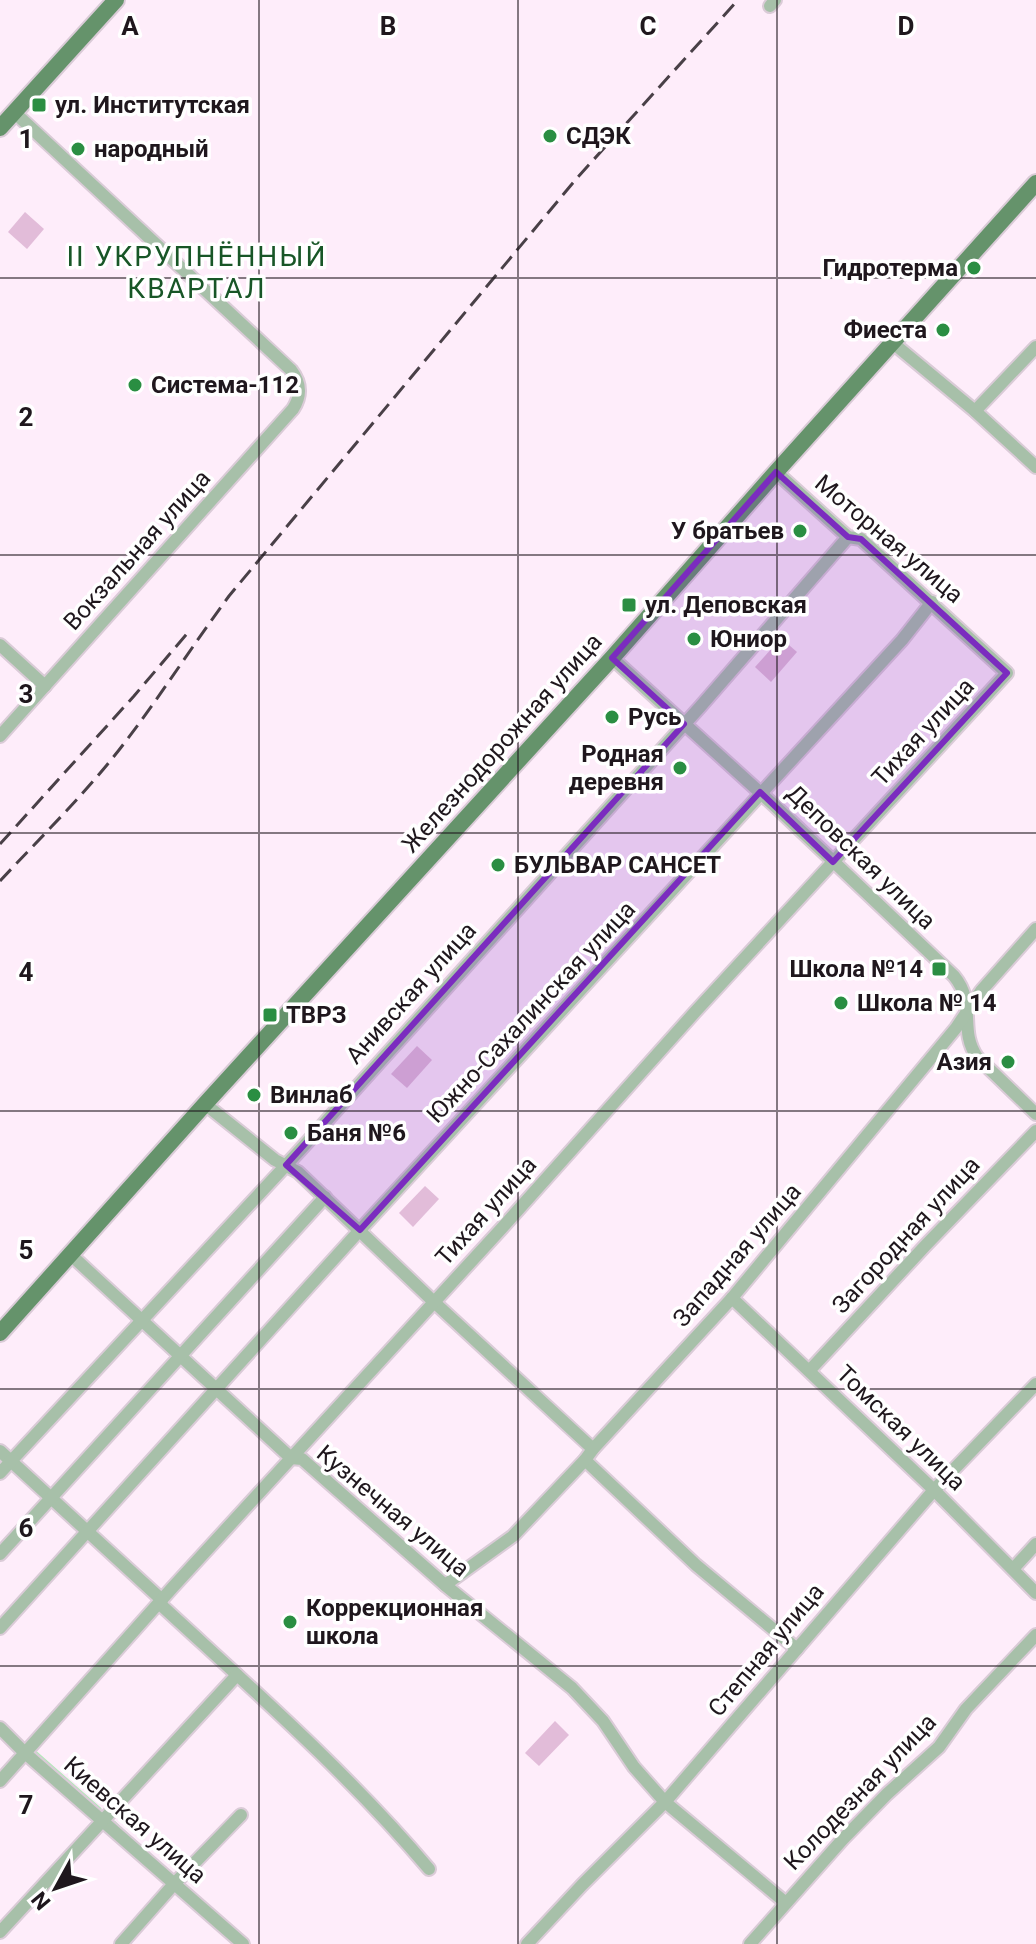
<svg xmlns="http://www.w3.org/2000/svg" width="1036" height="1944" font-family="Roboto,sans-serif">
  <style>
    .green { fill: #e2bcd9 }
    .lines { fill: none; stroke-linecap: round; stroke-linejoin: round }
    .stream { stroke: #b0ebb7; stroke-width: 3 }
    .minor-casing { stroke: #dacbd7; stroke-width: 16 }
    .major-casing { stroke: #dacbd7; stroke-width: 20 }
    .minor { stroke: #a7c0a9; stroke-width: 12 }
    .major { stroke: #65936b; stroke-width: 16 }
    .rail { stroke: #494047; stroke-width: 3; stroke-dasharray: 16 8; stroke-linecap: butt }
    .marked { fill: #7b2cbf; fill-opacity: 0.2; stroke: #7b2cbf; stroke-width: 6; stroke-linejoin: round }
    .grid { fill: none; stroke: #1f171d; stroke-width: 2; stroke-opacity: 0.55 }
    .poi-dot { fill: #2a8e42; stroke: #fff; stroke-width: 3 }
    .labels { text-anchor: middle; stroke-width: 7; stroke-linejoin: round; paint-order: stroke }
    .poi-label { font-size: 24px; font-weight: bold; fill: #1f171d; stroke: #fff; text-anchor: start }
    .street-label { font-size: 24px; fill: #1f171d; stroke: #fff }
    .quarter-label { font-size: 28px; letter-spacing: 2px; fill: #185627; stroke: #fff }
    .grid-label { font-size: 26px; text-anchor: middle; font-weight: bold; fill: #1f171d; stroke: #fff; stroke-width: 7; stroke-linejoin: round; paint-order: stroke }
  </style>
  <rect width="100%" height="100%" fill="#feedfa"/>
  <g class="green">
    <path d="M25,212L44,229L27,249L8,232Z"/>
    <path d="M781,638L797,652L771,682L755,667Z"/>
    <path d="M417,1046L432,1060L407,1088L391,1074Z"/>
    <path d="M425,1186L439,1199L413,1227L399,1213Z"/>
    <path d="M555,1721L569,1735L539,1766L525,1753Z"/>
  </g>
  <g class="lines">
    <g class="stream">
      <path d="M34,1751L100,1809"/>
      <path d="M114,1822L141,1847"/>
    </g>
    <defs>
      <g id="minor">
        <path d="M770,6L775,0"/>
        <path d="M893,343L975,411L1036,467"/>
        <path d="M975,411L1036,347"/>
        <path d="M0,645L45,686"/>
        <path d="M612,658L776,807L954,976C977,1004 958,1029 977,1057L1036,1114"/>
        <path d="M0,736L293,409C302,395 301,383 291,370L14,112"/>
        <path d="M205,1104L275,1160L298,1172L434,1302L593,1449"/>
        <path d="M71,1255L291,1458L302,1459L445,1585L572,1688L603,1721L634,1767L665,1802L786,1903"/>
        <path d="M732,1298L934,1490L1036,1593"/>
        <path d="M810,1370L925,1246L1036,1131"/>
        <path d="M0,1451L162,1600"/>
        <path d="M585,1460L696,1565L797,1649"/>
        <path d="M0,1473L302,1148L700,707L848,537"/>
        <path d="M0,1554L325,1197"/>
        <path d="M1013,1569L1036,1544"/>
        <path d="M445,1585L513,1536L585,1460L593,1449L732,1298L956,1028L981,991L1036,929"/>
        <path d="M160,1604C252,1689 348,1773 429,1869"/>
        <path d="M0,1628L360,1230L902,640L932,602"/>
        <path d="M0,1728L25,1753L243,1944"/>
        <path d="M0,1781L173,1587L502,1228L695,1012L1007,673L861,539L848,537L776,472"/>
        <path d="M0,1932L237,1675"/>
        <path d="M121,1944L174,1884L241,1815"/>
        <path d="M527,1944L582,1885L665,1802L934,1490L1036,1384"/>
        <path d="M750,1944L843,1839L887,1794L939,1747L966,1709L1036,1635"/>
      </g>
      <g id="major">
        <path d="M0,128L116,0"/>
        <path d="M0,1333L205,1104L612,658L776,472L1036,183"/>
      </g>
    </defs>
    <use href="#minor" class="minor-casing"/>
    <use href="#major" class="major-casing"/>
    <use href="#minor" class="minor"/>
    <use href="#major" class="major"/>
    <g class="rail">
      <path d="M0,844L134,696L191,629"/>
      <path d="M0,881C40,838 83,796 119,750C158,700 192,646 229,596L577,178L738,0"/>
    </g>
  </g>
  <path class="marked" d="M776,472L848,537L861,539L1007,673L833,862L760,792L360,1230L286,1165L684,724L612,658Z"/>
  <path class="grid" d="M259,0V1944M518,0V1944M777,0V1944M0,278H1036M0,555H1036M0,833H1036M0,1111H1036M0,1389H1036M0,1666H1036"/>
  <g class="poi-dot">
    <rect x="31" y="97" width="16" height="16" rx="4"/>
    <circle cx="550" cy="136" r="8"/>
    <circle cx="78" cy="149" r="8"/>
    <circle cx="974" cy="268" r="8"/>
    <circle cx="943" cy="330" r="8"/>
    <circle cx="135" cy="385" r="8"/>
    <circle cx="800" cy="531" r="8"/>
    <rect x="621" y="597" width="16" height="16" rx="4"/>
    <circle cx="694" cy="639" r="8"/>
    <circle cx="612" cy="717" r="8"/>
    <circle cx="680" cy="768" r="8"/>
    <circle cx="498" cy="865" r="8"/>
    <rect x="931" y="961" width="16" height="16" rx="4"/>
    <circle cx="841" cy="1003" r="8"/>
    <rect x="262" y="1007" width="16" height="16" rx="4"/>
    <circle cx="1008" cy="1062" r="8"/>
    <circle cx="254" cy="1095" r="8"/>
    <circle cx="291" cy="1133" r="8"/>
    <circle cx="290" cy="1622" r="8"/>
  </g>
  <g class="labels">
    <g class="poi-label">
      <text x="55" y="113">ул. Институтская</text>
      <text x="566" y="144">СДЭК</text>
      <text x="94" y="157">народный</text>
      <text x="958" y="276" text-anchor="end">Гидротерма</text>
      <text x="927" y="338" text-anchor="end">Фиеста</text>
      <text x="151" y="393">Система-112</text>
      <text x="784" y="539" text-anchor="end">У братьев</text>
      <text x="645" y="613">ул. Деповская</text>
      <text x="710" y="647">Юниор</text>
      <text x="628" y="725">Русь</text>
      <text x="664" y="762" text-anchor="end">Родная<tspan x="664" dy="28">деревня</tspan></text>
      <text x="514" y="873">БУЛЬВАР САНСЕТ</text>
      <text x="923" y="977" text-anchor="end">Школа №14</text>
      <text x="857" y="1011">Школа № 14</text>
      <text x="286" y="1023">ТВРЗ</text>
      <text x="992" y="1070" text-anchor="end">Азия</text>
      <text x="270" y="1103">Винлаб</text>
      <text x="307" y="1141">Баня №6</text>
      <text x="306" y="1616">Коррекционная<tspan x="306" dy="28">школа</tspan></text>
    </g>
    <g class="street-label">
      <text transform="translate(889 539) rotate(40)" y="8">Моторная улица</text>
      <text transform="translate(137 550) rotate(-48)" y="8">Вокзальная улица</text>
      <text transform="translate(923 732) rotate(-47)" y="8">Тихая улица</text>
      <text transform="translate(502 743) rotate(-48)" y="8">Железнодорожная улица</text>
      <text transform="translate(861 857) rotate(44)" y="8">Деповская улица</text>
      <text transform="translate(411 993) rotate(-48)" y="8">Анивская улица</text>
      <text transform="translate(531 1012) rotate(-47)" y="8">Южно-Сахалинская улица</text>
      <text transform="translate(486 1211) rotate(-48)" y="8">Тихая улица</text>
      <text transform="translate(906 1235) rotate(-47)" y="8">Загородная улица</text>
      <text transform="translate(737 1255) rotate(-49)" y="8">Западная улица</text>
      <text transform="translate(901 1428) rotate(44)" y="8">Томская улица</text>
      <text transform="translate(393 1511) rotate(40)" y="8">Кузнечная улица</text>
      <text transform="translate(766 1650) rotate(-50)" y="8">Степная улица</text>
      <text transform="translate(860 1792) rotate(-46)" y="8">Колодезная улица</text>
      <text transform="translate(135 1820) rotate(41)" y="8">Киевская улица</text>
    </g>
    <g class="quarter-label">
      <text x="197" y="266">II УКРУПНЁННЫЙ<tspan x="197" dy="32">КВАРТАЛ</tspan></text>
    </g>
  </g>
  <g class="grid-label">
    <text x="130" y="35">A</text>
    <text x="388" y="35">B</text>
    <text x="648" y="35">C</text>
    <text x="906" y="35">D</text>
    <text x="26" y="148">1</text>
    <text x="26" y="426">2</text>
    <text x="26" y="703">3</text>
    <text x="26" y="981">4</text>
    <text x="26" y="1259">5</text>
    <text x="26" y="1537">6</text>
    <text x="26" y="1814">7</text>
  </g>
  <g transform="translate(56 1888) rotate(230)" stroke="#ffffff" stroke-width="6" paint-order="stroke">
  <path d="M0-6L14 30L0 20L-14 30Z" fill="#1f171d"/>
  <text y="-12" font-size="22" font-weight="bold" text-anchor="middle" fill="#1f171d">N</text>
  </g>
</svg>
